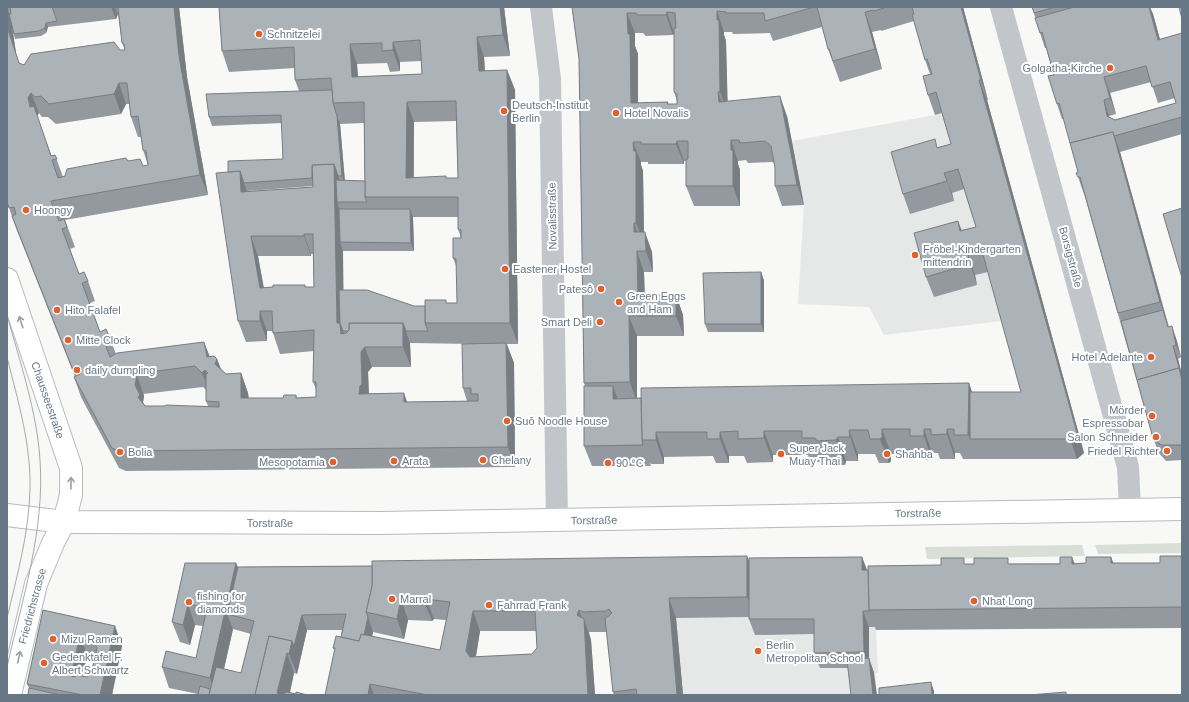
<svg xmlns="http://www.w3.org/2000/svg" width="1189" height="702" font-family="Helvetica,sans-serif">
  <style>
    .built { fill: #e6e7e7 }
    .green { fill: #d9dfd7 }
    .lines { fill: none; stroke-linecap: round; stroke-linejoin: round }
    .secondary-casing { stroke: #b6bbc0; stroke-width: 24 }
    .street { stroke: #c2c5c9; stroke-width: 22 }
    .secondary { stroke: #fff; stroke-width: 22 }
    .tram { stroke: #a5aab0; stroke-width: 1 }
    .wall { fill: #93999e; fill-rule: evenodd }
    .shaded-wall { fill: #787d81 }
    .building { fill: #abb2b8; stroke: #787d81; fill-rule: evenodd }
    .oneway { stroke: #95a0aa }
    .poi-dot { fill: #e0602e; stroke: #fff; stroke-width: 1.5 }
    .labels { text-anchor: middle; stroke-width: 4; stroke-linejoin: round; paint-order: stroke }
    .poi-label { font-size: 11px; fill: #687786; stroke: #fff; text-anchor: start }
    .street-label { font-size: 11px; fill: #687786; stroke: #fff }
  </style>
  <rect width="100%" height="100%" fill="#f8f8f6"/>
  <g class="built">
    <path d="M987,100L1045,309L1002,321L884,335L869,307L798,304L804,205L792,141L935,115Z"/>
    <path d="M868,573L876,630L878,673H875L877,695H642L633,578Z"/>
  </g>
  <g class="green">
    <path d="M1182,543V553L1098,554L1095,545Z"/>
    <path d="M1082,545L1085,556L927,559L925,547Z"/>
  </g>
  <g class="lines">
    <defs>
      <g id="secondary">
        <path d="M7,279L71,468V495L64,522L53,543L36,584L10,695"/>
        <path d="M7,515L64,522L380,523L1182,509"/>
      </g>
    </defs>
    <use href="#secondary" class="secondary-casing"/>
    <g class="street">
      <path d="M541,7L550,79L557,521"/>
      <path d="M1001,7L1128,467L1130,509"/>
    </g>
    <use href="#secondary" class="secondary"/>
    <g class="tram">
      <path d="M7,315C20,362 37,412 40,460C45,530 22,600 7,667"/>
      <path d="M7,357C18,401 31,444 30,489C29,533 17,576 7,618"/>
    </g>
  </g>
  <g class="wall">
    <path d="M7,7H179L187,77L208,195L65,220L75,247L70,249L79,274L88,281L95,301L90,303L100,332L106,329L116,354L209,356L217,359L221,370L226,374L241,373L248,393L249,398H283L296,395L297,398L316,397V389L313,382L314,351L280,354L273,333L272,331H267V341L246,342L238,321L228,172L283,159L282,123L212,126L209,117L299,91L295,80V68L229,72L222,51L219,7H504L510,56L484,57L485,71L507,70L515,90L518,344H507L514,363L515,467L126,471L119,468L81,397L74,377H75L16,228L7,202ZM118,14L122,43L125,50L24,65L19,63L16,53L12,27L15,39L41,36L46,33L48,27L116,19ZM421,61L422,74L358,77L357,64L387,63L390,72L400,71V62ZM126,104H129L131,117L138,137H141L143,150L148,165L143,166L128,161L63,177L55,155L51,156L37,116L39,113L42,117H48L56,124L121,114ZM456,121L458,178H414V122ZM364,123L365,181L345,180L340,124ZM313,186V187L247,192V191ZM413,217H458V229L461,238L453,258L457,268V303H447L425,306H414L343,290V251H414ZM311,254H313L314,287H306L305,285L264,288L258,256H311ZM410,343L473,344L463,388L467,401L407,402L369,393L368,372L372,367H411ZM203,387L206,390V401L208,406H145L143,402L144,396L143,394Z"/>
    <path d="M572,7H963L988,100H987L1084,453L1077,459H963L960,453H955V459H940L938,453H932V460H919L917,453L891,454V461L889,463H879L875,454H858V461H846L845,465H826L824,462H811L808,455H773V462L747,463L744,456H729V463H716L713,456L664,457V464H651L650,463L651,466H592L584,446L585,386L584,383L579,59ZM914,21L925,60L930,74L928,95L935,115L942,113L951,144L938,147L903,194L910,214L954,201L952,193L964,189L976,227L962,230L926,277L934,297L977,285L975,275L988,272L1021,392H972L969,383L637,398V336H684L683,315L676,295L645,297L644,272H653L652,252L644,232L643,171L641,165V162H648V164H684V161H686V186L694,206H740V170L738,164V161L746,160L748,163L772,162L774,163L775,168V186L782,206L804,205L787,116L727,101L726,41L724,35V32H732L733,34L770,33L773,41L822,27L828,49L840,82L882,69L872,32L881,30V31ZM635,33H643L646,36L673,35L674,33V92L677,101V104H668V102L638,103V54L635,46Z"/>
    <path d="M1032,7H1149L1153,14L1160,39L1182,33V134L1120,152L1169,327L1176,338L1181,357L1178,359L1182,375V460L1166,461L1159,453L1153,438L1085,197L1078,177V172L1064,119H1062L1057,104L1054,75L1046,48H1045L1040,33ZM1151,82L1158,103L1175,98L1176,103L1115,120L1109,117V116L1116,114L1110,93Z"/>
    <path d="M761,272L764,281V332H708L705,324Z"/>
    <path d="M747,556L749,561L862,557L867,570L967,564L1160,563L1182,558V628L876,630L875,627H869V658L874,673L848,668H820L814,653V634L755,635L749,619V617L676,618L683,695H614L613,692L607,632H589L591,640L595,695H325L335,651L333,648L341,637L342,630H307L297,674L294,673L290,693L296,694L307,695L198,694L169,688L162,667L196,658L203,626L195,625L190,645L180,642L172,622L185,563H236L238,567L372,566ZM434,619L446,620L440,650L372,637L373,632L404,639L408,620L432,621ZM233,629L251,634L241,673L224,669ZM480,631H536L537,648L532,654L476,657Z"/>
    <path d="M43,610L115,626L122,646L112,695H28L29,688L27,684ZM87,655L90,656L91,660L94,661L91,674L87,677L83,676Z"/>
  </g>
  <g class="shaded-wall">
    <path d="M111,7H115L118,14L116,19Z"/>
    <path d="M174,7H179L187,77L208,195L200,175L179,56Z"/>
    <path d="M500,7H504L510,56L503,35Z"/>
    <path d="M961,7H963L988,100L981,80Z"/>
    <path d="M1149,7H1150L1153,14L1164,55L1158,40Z"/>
    <path d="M7,8L11,19L16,53L26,83L9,33L7,21Z"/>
    <path d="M717,11L724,32V35L726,41L728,113L720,92L717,20Z"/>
    <path d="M667,12L674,33L673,35L666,15Z"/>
    <path d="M865,12L872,32L882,69L875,49Z"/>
    <path d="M627,13L635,33V46L638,54V124L631,103L628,34Z"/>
    <path d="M46,23L48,27L46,33L45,28Z"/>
    <path d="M477,37L484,57L486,91L479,71Z"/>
    <path d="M393,42L400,62V71L393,50Z"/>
    <path d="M350,44L357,64L359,97L352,77Z"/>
    <path d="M507,70L515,90L518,344L510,323Z"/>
    <path d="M1104,77L1110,93L1116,114L1110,98Z"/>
    <path d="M979,80L987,100L1084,453L1077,459L1070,439Z"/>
    <path d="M119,83L126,104L121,114L114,94Z"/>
    <path d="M718,92L726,112L719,102Z"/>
    <path d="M31,93L39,113L37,116L53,160L38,127L28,98Z"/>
    <path d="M780,96L787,116L804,205L797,185Z"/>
    <path d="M1104,100L1109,116L1113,131L1107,116Z"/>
    <path d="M407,102L414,122L413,197L406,178Z"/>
    <path d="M337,116L340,124L345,184L342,176Z"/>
    <path d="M1113,132L1120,152L1167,322L1160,302Z"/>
    <path d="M731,140L738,161V164L740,170V206L733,186L731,150Z"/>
    <path d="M677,141L684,161V164L676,144Z"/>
    <path d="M633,142L641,162V165L643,171L644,243L636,223Z"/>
    <path d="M334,164L341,184L337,202L342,217L340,242L343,251L344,331H343L348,343V354L337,323Z"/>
    <path d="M240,171L247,191L248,212L241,192Z"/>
    <path d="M944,173L952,193L954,201L947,181Z"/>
    <path d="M410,209L413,217L414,251L411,243Z"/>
    <path d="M958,221L966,241L960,231Z"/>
    <path d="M634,223L641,243V252L634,232Z"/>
    <path d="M645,232L652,252L653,272L646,251Z"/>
    <path d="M304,234L311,254V256L304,236Z"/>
    <path d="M251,236L258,256L267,308L260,288Z"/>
    <path d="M637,251L644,272L645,316L638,297Z"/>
    <path d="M968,255L975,275L977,285L970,264Z"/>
    <path d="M761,272L764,281V332L761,324Z"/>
    <path d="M676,295L683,315L684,336L676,316Z"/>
    <path d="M260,311L267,331V341L260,321Z"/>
    <path d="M629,316L637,336V403L630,382Z"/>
    <path d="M403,323L410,343L411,367L403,347Z"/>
    <path d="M1172,326L1176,338L1181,357L1176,345Z"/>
    <path d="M204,342L212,362L207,357Z"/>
    <path d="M506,343L514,363L515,467L508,447Z"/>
    <path d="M1173,346L1178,359L1182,375V380Z"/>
    <path d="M365,347L372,367L368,372L369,404L359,394L361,352Z"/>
    <path d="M217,359L225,379L215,364Z"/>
    <path d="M205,370L213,390L210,393L202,373Z"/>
    <path d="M241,373L248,393L249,419L241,398Z"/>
    <path d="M137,375L144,396L143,402L147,415L138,397L135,385Z"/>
    <path d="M969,383L977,408L970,439L968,435Z"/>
    <path d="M613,386L620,406L613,399Z"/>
    <path d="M404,393L411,413L404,402Z"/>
    <path d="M882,429L891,454V461L889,463L880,439Z"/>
    <path d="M924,429L932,453V460L924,436Z"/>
    <path d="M947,429L955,453V459L947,434Z"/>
    <path d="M849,430L858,454V461L850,437Z"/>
    <path d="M764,431L773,455V462L764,438Z"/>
    <path d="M656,432L664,457V464L656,440Z"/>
    <path d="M720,432L729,456V463L720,439Z"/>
    <path d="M838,437L846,461L845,465L836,440Z"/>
    <path d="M747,556L754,577L755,617L747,597Z"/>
    <path d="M862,557L868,573L862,570Z"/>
    <path d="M1072,557L1080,577L1072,564Z"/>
    <path d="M1111,557L1119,577L1111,563Z"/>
    <path d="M236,563L244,583L227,614L233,629L218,695L214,690L210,678Z"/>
    <path d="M669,598L676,618L683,695H677Z"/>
    <path d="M401,599L408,620L404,639L397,619Z"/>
    <path d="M426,599L434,619L432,621L424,601Z"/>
    <path d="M188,604L195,625L190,645L183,625Z"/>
    <path d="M579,610L584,625V619L591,640L595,695H588L577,615Z"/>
    <path d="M473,611L480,631L473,672L466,651Z"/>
    <path d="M863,611L869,627V658L874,673L877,695H873L869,668L864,652Z"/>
    <path d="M302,615L307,630L297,674L289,654L292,641Z"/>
    <path d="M368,617L373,632L367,661L361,646Z"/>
    <path d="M115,626L122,646L112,695H100Z"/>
    <path d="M80,635L87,655L79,694L71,676Z"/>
    <path d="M287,653L294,673L289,695H278L277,693Z"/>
    <path d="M931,682L934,691V695H932Z"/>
    <path d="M370,684L374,695H368Z"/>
  </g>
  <g class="building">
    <path d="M10,7H52L57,21L46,23L45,28L39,31L14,34L9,14H11Z"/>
    <path d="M118,7H174L179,56L200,175L51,201L59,221L64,219L67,227L62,229L79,274L84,272L88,281L82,283L100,332L106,329L110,338L104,341L110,357L117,353L204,342L207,357L214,356L217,359L215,364L226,374L241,373V398H283L284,395H296V398L316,397V382H313L314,330L273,333L272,311H260V321H238L216,173L240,171L241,192L313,187L312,165L334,164L337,323H340L341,334L346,333L349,330V323H403V347H365L361,352L362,384L360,386L359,394L404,393V402L478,401V394H471V388H463L462,344L506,343L508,447L119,451L112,448L74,377L80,374L77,368L73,370L12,216L16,214L14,207L9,208L7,202V21L9,33L19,63L24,65L31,54L114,42L120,50H125L124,44L122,43ZM119,83H127L131,117L138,116L143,150L146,151L148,165L143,166L140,159L128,161L126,158L67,169L65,176L58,178L52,160L57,159L55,155L51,156L34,106L30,107L28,98L31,93L35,97L41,96L49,104L114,94ZM304,234H313L314,287H305V285H273V287L260,288L251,236H304ZM195,366L202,373L205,370L208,373L206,374V401L219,402V407L166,405L165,406H145L138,397L140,395L135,385L137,375L135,374Z"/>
    <path d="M219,7H500L503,35L477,37L479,71L507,70L510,323H425V300H446V303H457L456,259L453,258V238H461V230L458,229V197H365L364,102L333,103L331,78L295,80L294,47L222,51ZM420,40L422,74L352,77L350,44L382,43V51L393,50V42ZM456,101L458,178H446V176L406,178L407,102Z"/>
    <path d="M572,7H814L765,21L764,13H726V12L717,11V20H719L720,92H718L719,102L780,96L797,185L775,186V168L771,146L765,141L740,143L739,140H731V150H733V186H686V159H688V141H677L676,144H641V142H633L634,151H636V223H634V232H645L646,251H637L638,297H648V295H676V316H629L630,382L584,383L579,59ZM667,12L675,13L676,28H674V92L677,94V104H667L668,102L631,103L630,34H628L627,13H636L638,15H666Z"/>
    <path d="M817,7H887L874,11V10L865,12L875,49L833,61L829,49H828Z"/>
    <path d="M912,7H961L981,80H979L1077,433L1070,439H970V392H1021L982,251L968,255L970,264L926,277L914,233L958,221L960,231L976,227L958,169L944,173L947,181L903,194L891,152L935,139L937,148L951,144L936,92L928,95L923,76L932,74L927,59L925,60L912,15L914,14Z"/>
    <path d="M1032,7H1055L1034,13Z"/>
    <path d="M1074,7H1149L1158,40L1182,33V117L1114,136L1113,132L1070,143L1059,103L1057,104L1048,76L1054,75L1042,32L1040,33L1035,18ZM1146,66L1152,87L1170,82L1176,103L1115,120L1107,116L1104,100L1110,98L1104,77Z"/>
    <path d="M1179,7H1182V19Z"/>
    <path d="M332,90L333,103L337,116L342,176H338L334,164L312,165V178L244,183L240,171L228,172V161L283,159L281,115L209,117L206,94Z"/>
    <path d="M1113,132L1160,302L1118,313L1080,177H1078L1076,173L1078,172L1070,143Z"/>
    <path d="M336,180L365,181V197L367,202H337Z"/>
    <path d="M1182,208V278L1163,214Z"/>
    <path d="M339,209H410L411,243L340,242Z"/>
    <path d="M761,272V324H705L703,273Z"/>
    <path d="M339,290H367L414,306H425V323L428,331H406L403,323H349V330L348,331H343L340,323Z"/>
    <path d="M1163,310L1168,327L1172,326L1176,345L1173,346L1180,371L1179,368L1137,380L1121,321Z"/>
    <path d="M1179,368L1182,380V445H1161L1153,438L1137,380Z"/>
    <path d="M969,383L968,435H954V429H947V434L931,435V429H924V436H910V429H882V437L880,439H870L868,430H849L850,437H838L836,440L817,441L815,438H802V431H764V438L738,439V431L720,432V439H707V432H656V440H642L641,388Z"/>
    <path d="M584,386H613V399L641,398L642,440L643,445L584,446Z"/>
    <path d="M747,556V597L669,598L677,695H637L636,689L613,692L605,619L612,613L609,609L606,611L583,612L579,610L577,615L584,619L588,695H428L370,684L368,695H325L335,648H333L336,636L359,641L361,634L440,650L450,602L426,599L424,601L401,599L397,619L366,612L372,586V561ZM473,611H535L537,648L532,654L470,657L466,651Z"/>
    <path d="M1160,556H1181L1182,563V607L869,610L868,566L941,565V558H964V564H974V558H1008V564H1060V557H1072V564L1086,563V557H1111V563H1160Z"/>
    <path d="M862,557V570H868L869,610V611H863L864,652L814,653V619H749V558Z"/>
    <path d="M185,563H236L210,678L162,667L166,651L196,658L207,608L188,604L183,625L172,622Z"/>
    <path d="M372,566V586L366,612L368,617L364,635L361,634L359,641L341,637L346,614L302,615L294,646L292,641L269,636L255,695H209L216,667L241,673L254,621L227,614L238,567Z"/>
    <path d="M43,610L115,626L100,695H83L27,684ZM80,635L85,637L84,640L94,642L97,648L91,674L87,677L76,675L75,677L71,676Z"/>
    <path d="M269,636L292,641L289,654L287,653L277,693L281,695L287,692L296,694V692L307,695H255Z"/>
    <path d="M869,658L873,695H851L847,660Z"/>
    <path d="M931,682L932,695H879V688Z"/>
    <path d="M200,686L210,689L209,695H198Z"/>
    <path d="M29,688L61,695H28Z"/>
    <path d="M1066,692V695H1029Z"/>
  </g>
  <defs><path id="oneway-shaft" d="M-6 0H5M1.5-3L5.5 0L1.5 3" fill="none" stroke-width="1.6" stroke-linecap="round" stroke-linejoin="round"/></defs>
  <g class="oneway">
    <use href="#oneway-shaft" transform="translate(21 322) rotate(-108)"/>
    <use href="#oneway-shaft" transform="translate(71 483) rotate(-89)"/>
    <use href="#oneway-shaft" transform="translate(19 657) rotate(-77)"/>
  </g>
  <g class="poi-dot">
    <circle cx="259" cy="34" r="4"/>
    <circle cx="1110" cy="68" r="4"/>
    <circle cx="504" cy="111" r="4"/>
    <circle cx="616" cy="113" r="4"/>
    <circle cx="26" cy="210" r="4"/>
    <circle cx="915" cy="255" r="4"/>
    <circle cx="505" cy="269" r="4"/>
    <circle cx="601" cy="289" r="4"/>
    <circle cx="619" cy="302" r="4"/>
    <circle cx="57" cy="310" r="4"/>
    <circle cx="600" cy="322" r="4"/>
    <circle cx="68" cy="340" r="4"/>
    <circle cx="1151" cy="357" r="4"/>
    <circle cx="77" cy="370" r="4"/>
    <circle cx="1152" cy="416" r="4"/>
    <circle cx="507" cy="421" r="4"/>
    <circle cx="1156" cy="437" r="4"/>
    <circle cx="1167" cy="451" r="4"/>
    <circle cx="120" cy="452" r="4"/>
    <circle cx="781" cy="454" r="4"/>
    <circle cx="887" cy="454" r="4"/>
    <circle cx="483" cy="460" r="4"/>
    <circle cx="394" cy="461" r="4"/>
    <circle cx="333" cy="462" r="4"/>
    <circle cx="608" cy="463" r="4"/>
    <circle cx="392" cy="599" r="4"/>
    <circle cx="974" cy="601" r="4"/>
    <circle cx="189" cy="602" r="4"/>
    <circle cx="489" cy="605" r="4"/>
    <circle cx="53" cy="639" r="4"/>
    <circle cx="758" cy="651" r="4"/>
    <circle cx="44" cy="663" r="4"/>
  </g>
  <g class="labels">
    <g class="poi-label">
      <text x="267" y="38">Schnitzelei</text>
      <text x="1102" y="72" text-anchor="end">Golgatha-Kirche</text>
      <text x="512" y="109">Deutsch-Institut<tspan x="512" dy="13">Berlin</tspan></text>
      <text x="624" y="117">Hotel Novalis</text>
      <text x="34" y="214">Hoongy</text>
      <text x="923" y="253">Fröbel-Kindergarten<tspan x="923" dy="13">mittendrin</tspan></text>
      <text x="513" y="273">Eastener Hostel</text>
      <text x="593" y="293" text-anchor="end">Patesô</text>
      <text x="627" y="300">Green Eggs<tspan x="627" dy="13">and Ham</tspan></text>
      <text x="65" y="314">Hito Falafel</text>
      <text x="592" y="326" text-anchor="end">Smart Deli</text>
      <text x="76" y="344">Mitte Clock</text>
      <text x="1143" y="361" text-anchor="end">Hotel Adelante</text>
      <text x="85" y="374">daily dumpling</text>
      <text x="1144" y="414" text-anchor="end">Mörder<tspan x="1144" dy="13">Espressobar</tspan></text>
      <text x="515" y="425">Suō Noodle House</text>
      <text x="1148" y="441" text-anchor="end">Salon Schneider</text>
      <text x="789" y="452">Super Jack<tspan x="789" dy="13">Muay Thai</tspan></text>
      <text x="1159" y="455" text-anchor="end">Friedel Richter</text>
      <text x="128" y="456">Bolia</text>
      <text x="895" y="458">Shahba</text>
      <text x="491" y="464">Chelany</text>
      <text x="402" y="465">Arata</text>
      <text x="325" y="466" text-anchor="end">Mesopotamia</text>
      <text x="616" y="467">90 °C</text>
      <text x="197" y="600">fishing for<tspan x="197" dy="13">diamonds</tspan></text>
      <text x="400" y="603">Marral</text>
      <text x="982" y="605">Nhat Long</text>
      <text x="497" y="609">Fahrrad Frank</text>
      <text x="61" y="643">Mizu Ramen</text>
      <text x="766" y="649">Berlin<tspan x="766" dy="13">Metropolitan School</tspan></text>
      <text x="52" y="661">Gedenktafel F.<tspan x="52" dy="13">Albert Schwartz</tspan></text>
    </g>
    <g class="street-label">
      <text transform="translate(552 216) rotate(-91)" y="4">Novalisstraße</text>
      <text transform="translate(1071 257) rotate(75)" y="4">Borsigstraße</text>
      <text transform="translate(48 400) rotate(71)" y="4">Chausseestraße</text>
      <text transform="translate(918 513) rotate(-1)" y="4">Torstraße</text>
      <text transform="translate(594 520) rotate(-1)" y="4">Torstraße</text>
      <text x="270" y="527">Torstraße</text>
      <text transform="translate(32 606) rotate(-75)" y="4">Friedrichstrasse</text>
    </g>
  </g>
  <rect width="1189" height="702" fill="none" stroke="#687786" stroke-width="16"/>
</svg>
